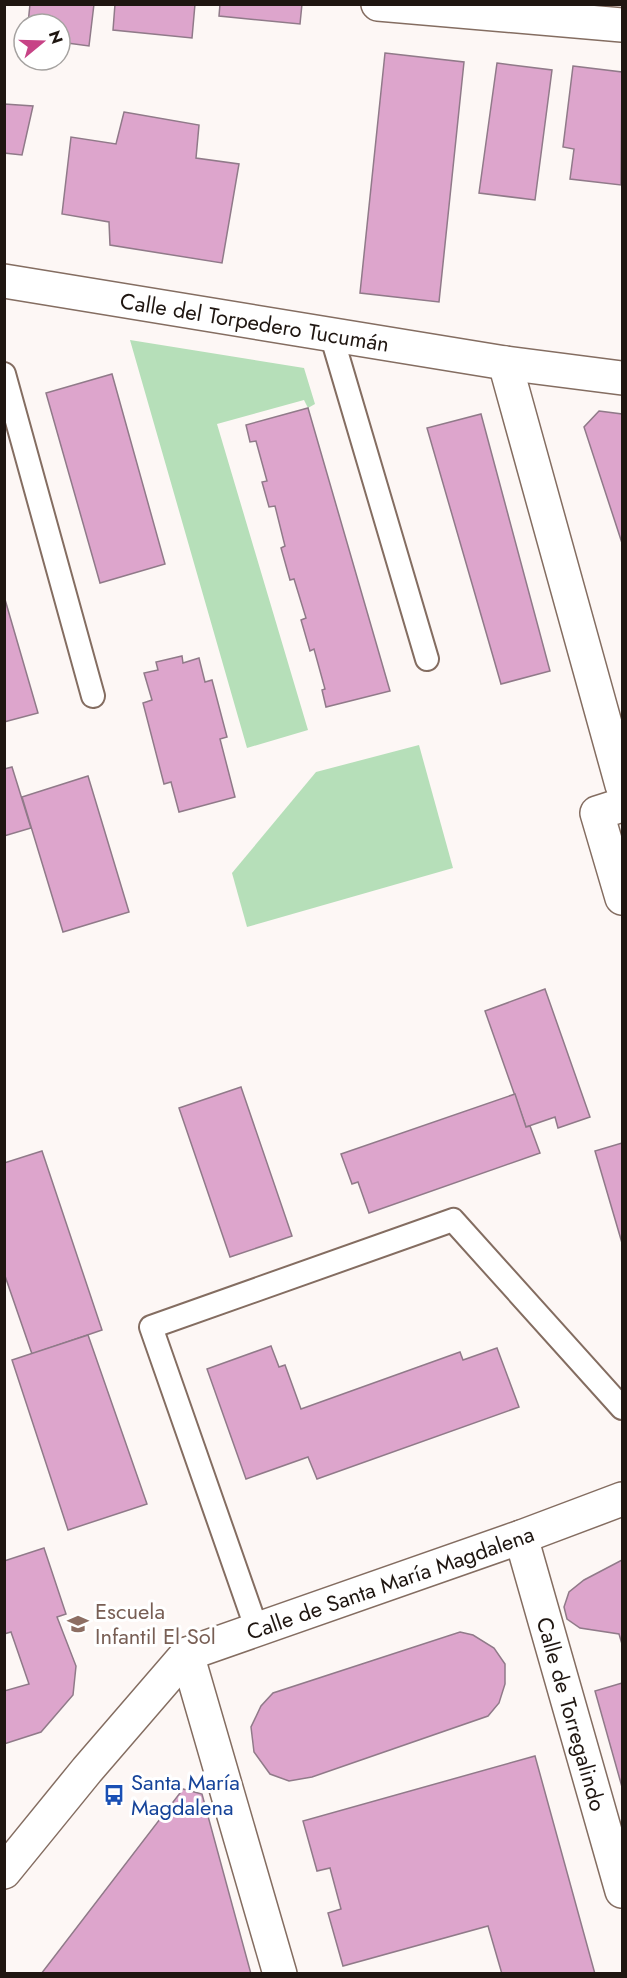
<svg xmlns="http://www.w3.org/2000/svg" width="627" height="1978" font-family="Jost,sans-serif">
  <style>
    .green { fill: #b6dfb9 }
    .building { fill: #dda5cc; stroke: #907a89; stroke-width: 1.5 }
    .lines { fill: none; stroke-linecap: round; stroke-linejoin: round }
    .service-casing { stroke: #846d61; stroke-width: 26 }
    .minor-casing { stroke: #846d61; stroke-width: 36 }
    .service { stroke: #fff; stroke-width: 22 }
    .minor { stroke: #fff; stroke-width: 33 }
    .labels { text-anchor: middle; stroke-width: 6; stroke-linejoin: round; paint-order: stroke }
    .street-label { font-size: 22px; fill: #1f1611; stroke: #fff }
    .education-label { font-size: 22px; fill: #785e54; stroke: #fff; text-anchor: start }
    .transit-label { font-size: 22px; fill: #164399; stroke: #fff; text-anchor: start }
  </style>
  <rect width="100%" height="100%" fill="#fdf7f5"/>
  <g class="green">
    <path d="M130,340L304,368L315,404L308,408L304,400L217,424L308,730L247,748Z"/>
    <path d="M419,745L453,868L247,927L232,873L316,772Z"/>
  </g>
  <g class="building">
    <path d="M30,4H94L89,46L60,42V24H28Z"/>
    <path d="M115,4H195L192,38L113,30Z"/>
    <path d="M220,4H302L300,24L219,16Z"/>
    <path d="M385,53L464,62L439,302L360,293Z"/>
    <path d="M497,63L552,70L535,200L479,193Z"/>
    <path d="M573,66L622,72L621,185L570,179L574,149L563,147Z"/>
    <path d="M4,104L33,106L22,155L4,153Z"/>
    <path d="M124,112L199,125L196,158L239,164L222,263L110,245L109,222L62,214L71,137L116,144Z"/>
    <path d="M112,374L165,564L100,583L46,393Z"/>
    <path d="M308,408L390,691L326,707L322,690L325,689L314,649L310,651L301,620L306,618L294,579L290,580L281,548L285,546L275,506L269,507L262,482L267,481L256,441L250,442L246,425Z"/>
    <path d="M599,411L622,414V543L584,427Z"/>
    <path d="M481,414L550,671L501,684L427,428Z"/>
    <path d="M4,596L38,713L4,722Z"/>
    <path d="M182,656L183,663L199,658L205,682L212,680L227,737L220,739L235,797L179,812L171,782L164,784L143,703L152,700L144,673L158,670L156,662Z"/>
    <path d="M12,767L31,828L4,836V769Z"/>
    <path d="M88,776L129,912L63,932L22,797Z"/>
    <path d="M545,989L590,1117L558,1128L555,1117L526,1127L485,1011Z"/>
    <path d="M241,1087L292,1236L230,1257L179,1108Z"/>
    <path d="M515,1094L526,1127L530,1126L540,1153L369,1213L358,1182L352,1184L341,1154Z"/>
    <path d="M622,1143V1243L595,1151Z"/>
    <path d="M42,1151L102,1330L32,1354L4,1273V1163Z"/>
    <path d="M88,1335L147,1504L68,1530L12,1360Z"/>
    <path d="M271,1346L279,1367L285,1365L301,1409L460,1352L463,1360L497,1348L519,1407L317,1479L308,1457L246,1479L207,1369Z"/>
    <path d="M44,1548L66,1614L57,1617L76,1666L73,1695L41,1732L4,1744V1691L29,1684L11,1632L4,1634V1561Z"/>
    <path d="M622,1560V1644L619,1634L580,1628L567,1619L564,1607L569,1592L584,1580Z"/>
    <path d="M460,1632L473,1635L494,1648L505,1664V1684L499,1703L488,1716L312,1777L289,1781L270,1774L254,1752L251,1727L261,1706L273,1693Z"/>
    <path d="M622,1683V1787L595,1691Z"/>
    <path d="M535,1756L595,1974H502L488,1926L343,1966L328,1913L341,1909L330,1868L317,1871L303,1821Z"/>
    <path d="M183,1789L202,1794L251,1974H41Z"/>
  </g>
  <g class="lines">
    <defs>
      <g id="service">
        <path d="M331,334L427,659"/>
        <path d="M4,374L93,696"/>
        <path d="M257,1630L151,1327L453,1220L622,1408"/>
      </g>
      <g id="minor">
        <path d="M378,4L622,25"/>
        <path id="s1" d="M4,281L505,363L622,378"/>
        <path d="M505,363L622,785"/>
        <path d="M622,805L597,813L622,898"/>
        <path id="s2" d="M521,1537L622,1891"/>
        <path d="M187,1654L280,1974"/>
        <path id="s3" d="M4,1872L87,1770L187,1654L521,1537L622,1499"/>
      </g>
    </defs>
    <use href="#service" class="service-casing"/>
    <use href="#minor" class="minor-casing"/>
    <use href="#service" class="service"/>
    <use href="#minor" class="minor"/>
  </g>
  <defs>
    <symbol id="school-bare" viewBox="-9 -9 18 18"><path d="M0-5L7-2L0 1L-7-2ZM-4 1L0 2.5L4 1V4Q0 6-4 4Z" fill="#8d6e63" stroke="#fff" stroke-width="2.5" paint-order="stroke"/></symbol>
    <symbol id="bus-bare" viewBox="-9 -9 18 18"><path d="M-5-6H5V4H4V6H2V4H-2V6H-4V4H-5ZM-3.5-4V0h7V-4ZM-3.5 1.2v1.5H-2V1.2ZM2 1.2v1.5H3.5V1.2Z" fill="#1a4fb4" stroke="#fff" stroke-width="2.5" paint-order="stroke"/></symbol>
  </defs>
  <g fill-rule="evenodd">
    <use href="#school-bare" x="63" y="1609" width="30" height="30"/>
    <use href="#bus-bare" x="99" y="1780" width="30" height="30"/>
  </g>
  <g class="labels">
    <g class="street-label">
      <text dy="8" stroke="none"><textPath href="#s1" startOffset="254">Calle del Torpedero Tucumán</textPath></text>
      <text dy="8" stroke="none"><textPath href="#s3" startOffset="500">Calle de Santa María Magdalena</textPath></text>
      <text dy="8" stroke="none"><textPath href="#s2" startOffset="184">Calle de Torregalindo</textPath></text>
    </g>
    <g class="education-label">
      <text x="95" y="1619">Escuela<tspan x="95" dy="25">Infantil El Sol</tspan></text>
    </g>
    <g class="transit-label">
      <text x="131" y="1790">Santa María<tspan x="131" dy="25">Magdalena</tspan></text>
    </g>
  </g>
  <rect width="627" height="1978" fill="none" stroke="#1f1611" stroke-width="12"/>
  <g transform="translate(42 42) rotate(71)"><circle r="28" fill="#ffffff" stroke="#a5a2a0" stroke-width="1.5"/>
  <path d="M0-4.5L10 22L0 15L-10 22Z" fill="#c74386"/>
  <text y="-9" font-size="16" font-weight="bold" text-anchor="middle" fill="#1f1611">N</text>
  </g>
</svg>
